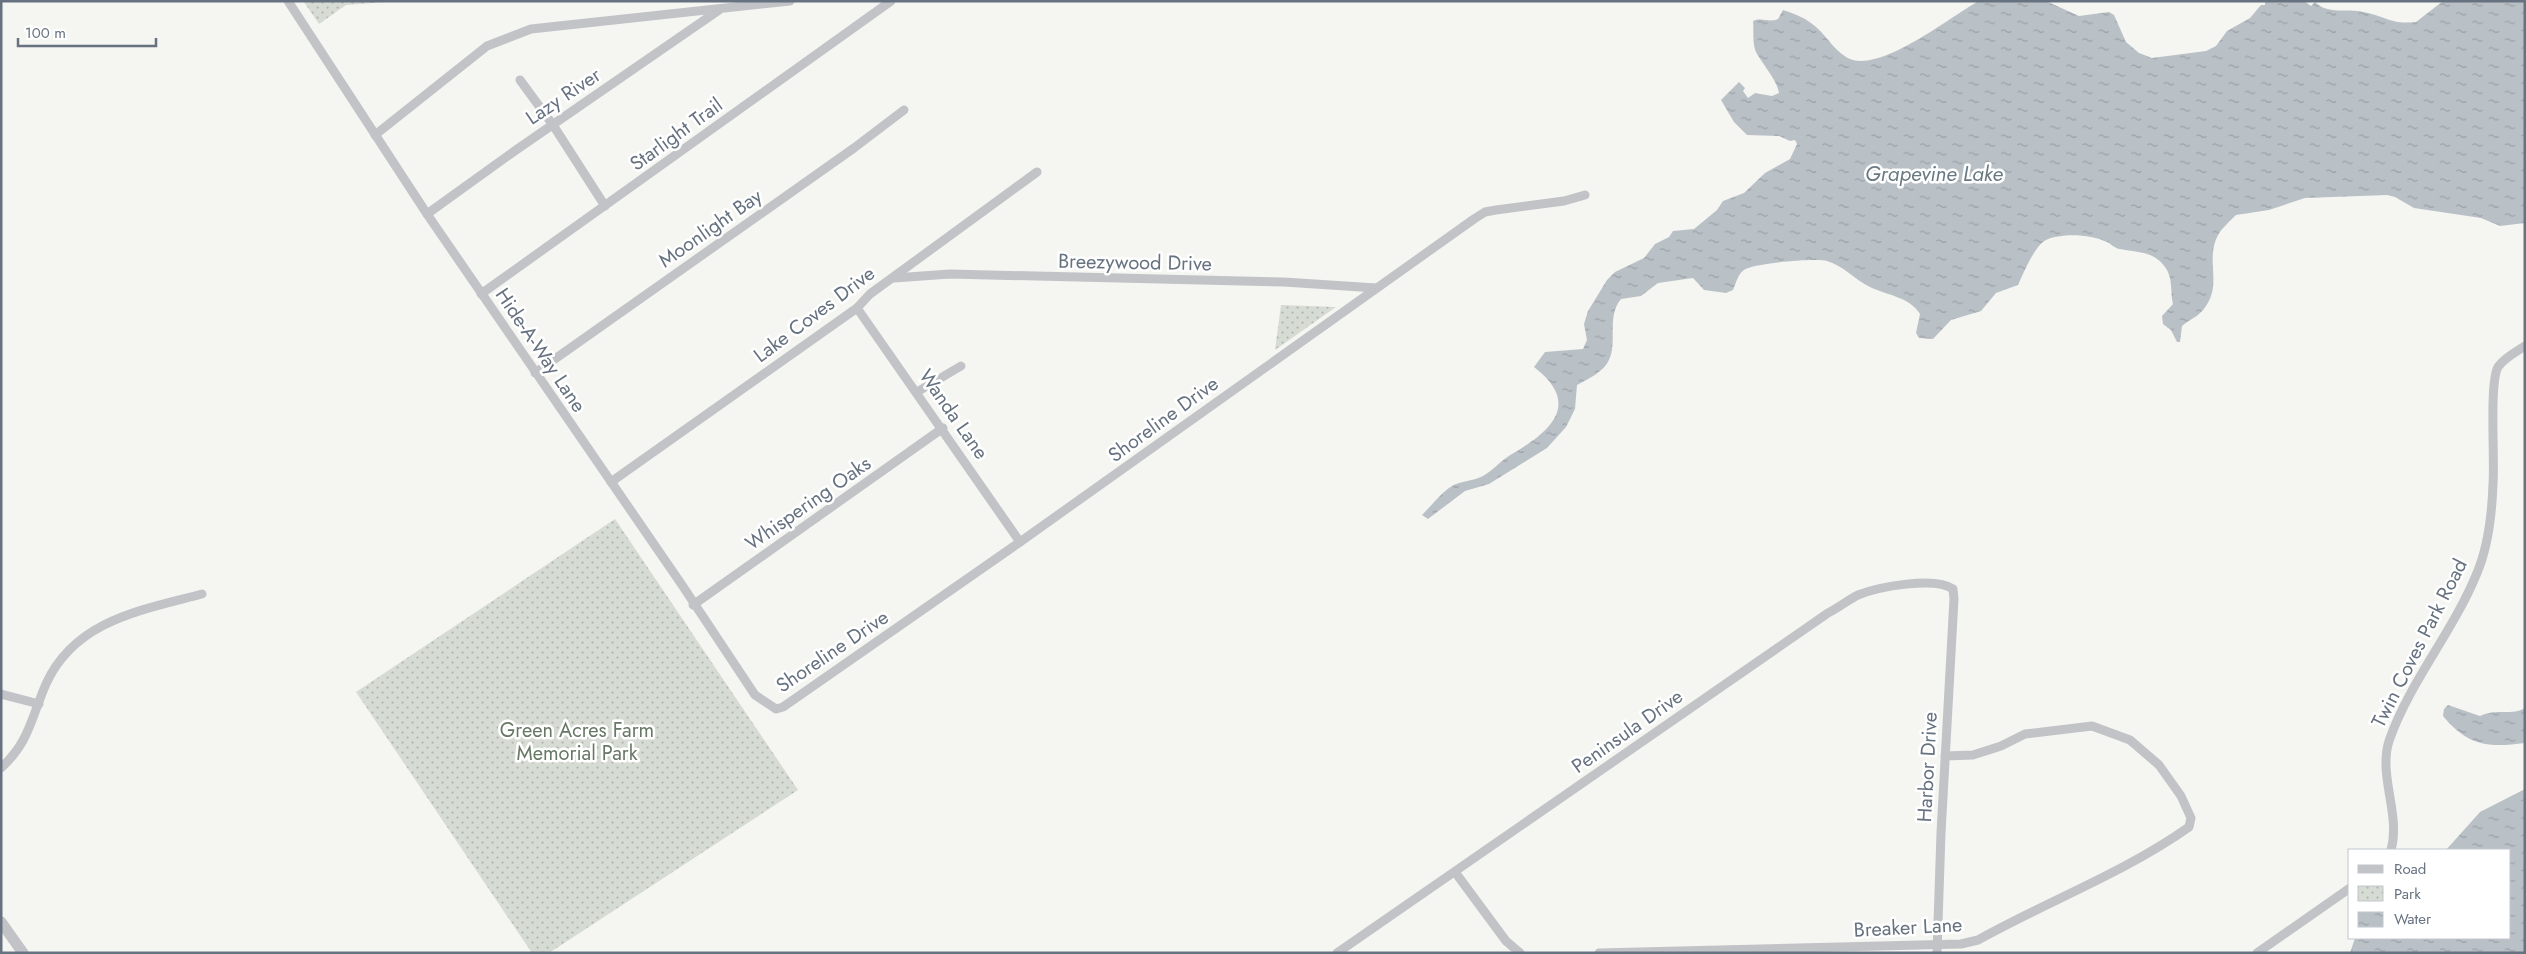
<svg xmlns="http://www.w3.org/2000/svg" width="2526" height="954" font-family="Jost,sans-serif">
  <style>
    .park { fill: url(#park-dots) }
    .water { fill: url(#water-ripples) }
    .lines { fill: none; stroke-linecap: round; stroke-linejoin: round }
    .minor { stroke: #c1c3c7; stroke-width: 9 }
    .tertiary { stroke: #c1c3c7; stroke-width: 11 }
    .labels { text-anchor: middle; stroke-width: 5; stroke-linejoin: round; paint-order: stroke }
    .street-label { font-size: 20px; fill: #677280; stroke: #fff }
    .park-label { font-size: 20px; fill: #677865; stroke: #fff }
    .water-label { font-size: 21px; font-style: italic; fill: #697983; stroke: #fff }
  </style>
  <defs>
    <pattern id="park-dots" width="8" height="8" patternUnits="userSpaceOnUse" patternTransform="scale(1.25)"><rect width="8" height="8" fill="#d6dbd4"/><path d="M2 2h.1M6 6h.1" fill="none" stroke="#b1b6b1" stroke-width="1.8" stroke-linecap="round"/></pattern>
    <pattern id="water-ripples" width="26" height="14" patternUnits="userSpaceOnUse" patternTransform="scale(1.25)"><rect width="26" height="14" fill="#bac1c6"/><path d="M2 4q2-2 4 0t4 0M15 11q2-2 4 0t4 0" fill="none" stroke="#9ba1a6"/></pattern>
  </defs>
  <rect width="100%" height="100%" fill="#f5f5f2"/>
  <g class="park">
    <path d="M307,1H398L346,5L319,24L304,2Z"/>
    <path d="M1281,305L1336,307L1275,350Z"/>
    <path d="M615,519L798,790L549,953H532L356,692Z"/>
  </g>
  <g class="water">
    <path d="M1979,1H2046L2079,16L2109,12L2114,15L2126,42L2139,53L2152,58L2206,51L2216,46L2227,31L2250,18L2261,5H2265V1H2304L2311,6L2315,2C2328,15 2347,8 2363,12C2385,16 2392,25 2416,22L2443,1H2525V223L2500,226L2481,218L2414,208L2395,197L2387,195L2305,198L2269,210L2236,215C2230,221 2222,228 2218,235C2205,260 2222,283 2206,306C2200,316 2190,319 2182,326L2180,342H2177L2171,330L2163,324L2162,316L2173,304C2170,292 2173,281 2167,270C2155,250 2138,253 2120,249C2114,248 2111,244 2107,242C2090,234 2062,233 2046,240C2035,245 2023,274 2018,285L1996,293L1981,311L1951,320L1933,339L1919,338L1916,333L1920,314C1910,297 1886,295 1870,287C1855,280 1844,266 1827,261C1816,258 1754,263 1744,270C1738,274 1736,283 1733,290L1726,293L1704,290L1693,278L1658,283L1641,296L1621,299C1603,321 1624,352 1600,371C1593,377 1584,381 1577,385L1575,409L1566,427L1547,448L1489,484L1465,491L1428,519L1422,515C1432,505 1441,493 1452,486C1461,481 1472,481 1481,477C1493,471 1501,460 1512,454C1551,431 1582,404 1534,367L1545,352L1583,349L1587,340L1584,324L1588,311L1607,280L1615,272L1644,258L1655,244L1669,237L1673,231L1694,229L1717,210L1723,201L1744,193L1765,173L1790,159L1797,144L1795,140L1790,141L1779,136L1747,135L1734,122L1721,100L1739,82L1745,88L1743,91L1748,98L1755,93L1772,96L1779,93C1778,82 1762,63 1756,52C1752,43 1754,30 1753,21C1762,17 1769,23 1778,19L1783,10C1793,13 1803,17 1811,23C1824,32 1832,48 1846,57C1877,77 1952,15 1979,1Z"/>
    <path d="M2448,705L2480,716C2496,708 2513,716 2525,708V743C2488,748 2468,746 2443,716L2444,709Z"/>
    <path d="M2525,789V953H2350L2355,938H2510V850H2446L2480,812Z"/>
  </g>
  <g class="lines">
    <g class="minor">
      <path d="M288,1L427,214L682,585L755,695L776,709L783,707L1020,542L1474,219L1485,212L1496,210L1564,201L1585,195"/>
      <path d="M520,80L553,125L605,206"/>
      <path d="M375,135L487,46L531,29L790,1"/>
      <path d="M427,214L516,150L719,10"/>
      <path d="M894,278L950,274L1284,282L1376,288"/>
      <path d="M481,294L891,1"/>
      <path d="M857,308L1020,542"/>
      <path d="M535,373L854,148L904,110"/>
      <path d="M917,392L961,366"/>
      <path d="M611,482L857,308L870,294L1037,172"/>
      <path d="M693,605L943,428"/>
      <path d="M1,694L39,704"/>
      <path d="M1,768C30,741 31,718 46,684C75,620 142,610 202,594"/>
      <path d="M2391,850C2401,815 2378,776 2389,741C2410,681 2453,632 2477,573C2488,547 2492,512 2493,484C2495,460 2489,383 2498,367C2504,358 2516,352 2525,346"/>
      <path d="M1455,872L1506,941L1520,953"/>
      <path d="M1337,953L1828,613C1838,608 1848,600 1858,595C1878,587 1935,576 1953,589L1954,599L1941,833L1937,953"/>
      <path d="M1599,953L1961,944L1978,940C2048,901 2124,873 2189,827L2191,818L2181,796L2159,765L2130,740L2092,726L2025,734L2001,746L1973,755L1945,756"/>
      <path d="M2257,953L2350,888"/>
    </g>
    <path class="tertiary" d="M1,922L23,953"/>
  </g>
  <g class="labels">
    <g class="street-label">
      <text transform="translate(563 96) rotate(-34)" y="7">Lazy River</text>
      <text transform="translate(676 134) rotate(-36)" y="7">Starlight Trail</text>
      <text transform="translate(710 228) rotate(-35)" y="7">Moonlight Bay</text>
      <text transform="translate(1135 262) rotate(1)" y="7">Breezywood Drive</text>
      <text transform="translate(814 314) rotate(-37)" y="7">Lake Coves Drive</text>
      <text transform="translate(541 350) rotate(56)" y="7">Hide-A-Way Lane</text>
      <text transform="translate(954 414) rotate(55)" y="7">Wanda Lane</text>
      <text transform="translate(1163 419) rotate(-36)" y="7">Shoreline Drive</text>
      <text transform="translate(808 503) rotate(-35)" y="7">Whispering Oaks</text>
      <text transform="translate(2419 643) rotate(-63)" y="7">Twin Coves Park Road</text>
      <text transform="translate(832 651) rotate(-34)" y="7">Shoreline Drive</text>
      <text transform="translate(1627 731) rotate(-35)" y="7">Peninsula Drive</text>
      <text transform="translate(1927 767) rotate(-87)" y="7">Harbor Drive</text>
      <text transform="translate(1908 927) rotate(-3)" y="7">Breaker Lane</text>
    </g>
    <g class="park-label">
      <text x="577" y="737">Green Acres Farm<tspan x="577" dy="23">Memorial Park</tspan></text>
    </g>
    <g class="water-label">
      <text x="1934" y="181">Grapevine Lake</text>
    </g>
  </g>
  <rect width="2526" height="954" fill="none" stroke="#677280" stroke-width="5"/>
  <rect x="2348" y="849" width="162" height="90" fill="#ffffff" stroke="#c2c7cc"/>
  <rect x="2358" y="865" width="25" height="8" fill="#c1c3c7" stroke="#c2c7cc"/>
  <text x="2394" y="874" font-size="15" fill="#677280">Road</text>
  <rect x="2358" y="886" width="25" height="15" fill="url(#park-dots)" stroke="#c2c7cc"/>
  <text x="2394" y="899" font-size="15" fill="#677280">Park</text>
  <rect x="2358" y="912" width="25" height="15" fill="url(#water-ripples)" stroke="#c2c7cc"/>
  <text x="2394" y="924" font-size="15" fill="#677280">Water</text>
  <path d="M18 38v8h138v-8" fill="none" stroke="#677280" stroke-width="2.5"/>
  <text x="25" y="38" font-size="15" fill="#677280" stroke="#ffffff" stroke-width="4" paint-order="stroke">100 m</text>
</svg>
